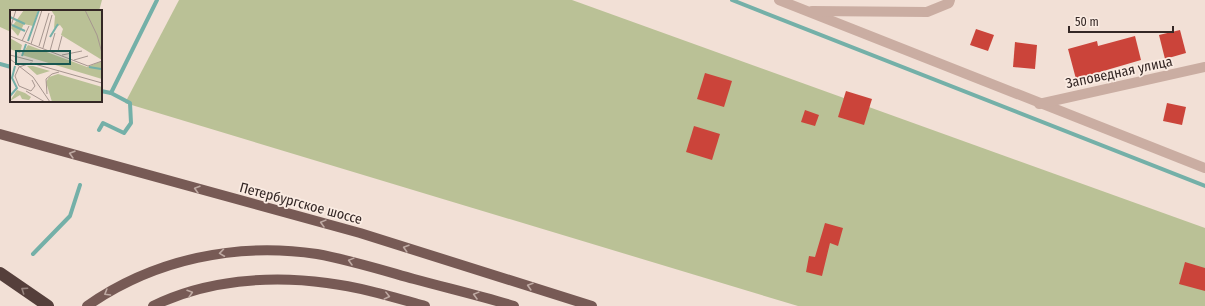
<svg xmlns="http://www.w3.org/2000/svg" width="1205" height="306" font-family="'Fira Sans Condensed',sans-serif">
  <style>
    .green { fill: #bac196 }
    .lines { fill: none; stroke-linecap: round; stroke-linejoin: round }
    .stream { stroke: #74b0a8; stroke-width: 4 }
    .building { fill: #cb443a }
    .street { stroke: #caada2; stroke-width: 10 }
    .primary { stroke: #775a55; stroke-width: 10 }
    .highway { stroke: #553f3b; stroke-width: 12 }
    .oneway { stroke: #bfaaa3 }
    .oneway2 { stroke: #97847e }
    .labels { text-anchor: middle; stroke-width: 3.5; stroke-linejoin: round; paint-order: stroke }
    .street-label { font-size: 14px; fill: #342725; stroke: #faebe2 }
    .inset-river { fill: none; stroke: #74b0a8; stroke-width: 2 }
    .inset-road { fill: none; stroke: #a6968f; stroke-width: 1 }
    .view { fill: #195750; fill-opacity: 0.15; stroke: #195750; stroke-width: 2 }
    .inset-edge { fill: none; stroke: #342725; stroke-width: 2 }
  </style>
  <rect width="100%" height="100%" fill="#f2e0d6"/>
  <g class="green">
    <path d="M0,0H102L99,11H11V32L0,27Z"/>
    <path d="M179,0H572L1205,228V306H798L125,103Z"/>
  </g>
  <g class="lines">
    <g class="stream">
      <path d="M732,0L1205,186"/>
      <path d="M0,64L11,67"/>
      <path d="M101,91L111,93"/>
      <path d="M99,130L103,123L124,133L131,123L130,103L111,93L157,0"/>
      <path d="M33,254L70,216L80,185"/>
    </g>
  </g>
  <g class="building">
    <path d="M976,29L994,35L988,51L970,45Z"/>
    <path d="M1180,30L1186,53L1165,59L1159,35Z"/>
    <path d="M1135,36L1141,60L1076,79L1068,49L1097,41L1098,46Z"/>
    <path d="M1015,42L1037,45L1035,69L1013,67Z"/>
    <path d="M705,73L732,81L724,107L697,99Z"/>
    <path d="M846,91L872,99L864,125L838,117Z"/>
    <path d="M1167,103L1186,107L1182,125L1163,121Z"/>
    <path d="M805,110L819,115L815,126L801,122Z"/>
    <path d="M694,126L720,134L712,160L686,152Z"/>
    <path d="M825,223L843,228L838,246L830,243L822,276L806,272L809,256L815,257Z"/>
    <path d="M1185,262L1205,268V291L1179,284Z"/>
  </g>
  <g class="lines">
    <g class="street">
      <path d="M779,0L1205,168"/>
      <path d="M812,11L927,12L949,3L950,0"/>
      <path d="M1039,104L1205,67"/>
    </g>
    <g class="primary">
      <path d="M0,134L360,233L592,306"/>
      <path d="M87,306C154,259 237,242 317,254C350,260 382,270 414,279C447,288 481,296 514,306"/>
      <path d="M153,306C206,280 270,275 327,283C360,287 393,297 425,306"/>
    </g>
    <path class="highway" d="M0,273L48,306"/>
  </g>
  <defs><path id="oneway-chevron" d="M-2-3.5L2.5 0L-2 3.5" fill="none" stroke-width="1.6" stroke-linecap="round" stroke-linejoin="round"/></defs>
  <g class="oneway">
    <use href="#oneway-chevron" transform="translate(72 154) rotate(-164)"/>
    <use href="#oneway-chevron" transform="translate(197 189) rotate(-164)"/>
    <use href="#oneway-chevron" transform="translate(323 223) rotate(-165)"/>
    <use href="#oneway-chevron" transform="translate(406 248) rotate(-163)"/>
    <use href="#oneway-chevron" transform="translate(222 253) rotate(172)"/>
    <use href="#oneway-chevron" transform="translate(351 261) rotate(-165)"/>
    <use href="#oneway-chevron" transform="translate(530 286) rotate(-163)"/>
    <use href="#oneway-chevron" transform="translate(107 293) rotate(149)"/>
    <use href="#oneway-chevron" transform="translate(190 293) rotate(-17)"/>
    <use href="#oneway-chevron" transform="translate(476 295) rotate(-165)"/>
    <use href="#oneway-chevron" transform="translate(387 296) rotate(14)"/>
  </g>
  <use class="oneway2" href="#oneway-chevron" transform="translate(24 290) rotate(-146)"/>
  <g class="labels">
    <g class="street-label">
      <text transform="translate(1119 72) rotate(-12)" y="5">Заповедная улица</text>
      <text transform="translate(301 203) rotate(15)" y="5">Петербургское шоссе</text>
    </g>
  </g>
  <g transform="translate(10 10)">
    <rect width="92" height="92" fill="#f2e0d6"/>
    <path d="M14,0H28L23,16L14,14L8,26L1,18ZM41,0H92V50L51,25L53,19L50,15L44,18L45,6ZM0,28L12,35L10,43L0,39ZM18,35L77,57L92,51V69L12,45ZM17,56H23L40,61L27,65ZM48,64L92,77V92H42L36,72L39,67ZM7,80L15,83L21,87L19,90L12,89L10,85L0,91Z" fill="#bac196"/>
    <path class="inset-river" d="M0,7L15,14M2,15L15,21M40,27L48,14M18,31L29,0M12,46L16,34M79,57L91,59M0,86L7,78L2,68L5,56"/>
    <path class="inset-road" d="M75,0L87,25L92,43M0,19L6,0M0,26L78,56L92,51M12,31L19,16M21,34L32,0M29,36L39,3M33,38L42,5M40,41L45,23M44,41H48L52,26M0,45L23,51M52,45L72,41M0,49L23,67L40,92M64,50L78,46M22,70L25,76L21,81L9,76L5,66L9,57L21,53L92,73M16,81L35,92M37,84L36,69L42,64L49,62"/>
    <path class="view" d="M6,41H60V54H6Z"/>
    <rect width="92" height="92" class="inset-edge"/>
  </g>
  <path d="M1069 26v6h104v-6" fill="none" stroke="#342725" stroke-width="2"/>
  <text x="1075" y="26" font-size="12" fill="#342725" stroke="#faebe2" stroke-width="3" paint-order="stroke">50 m</text>
</svg>
